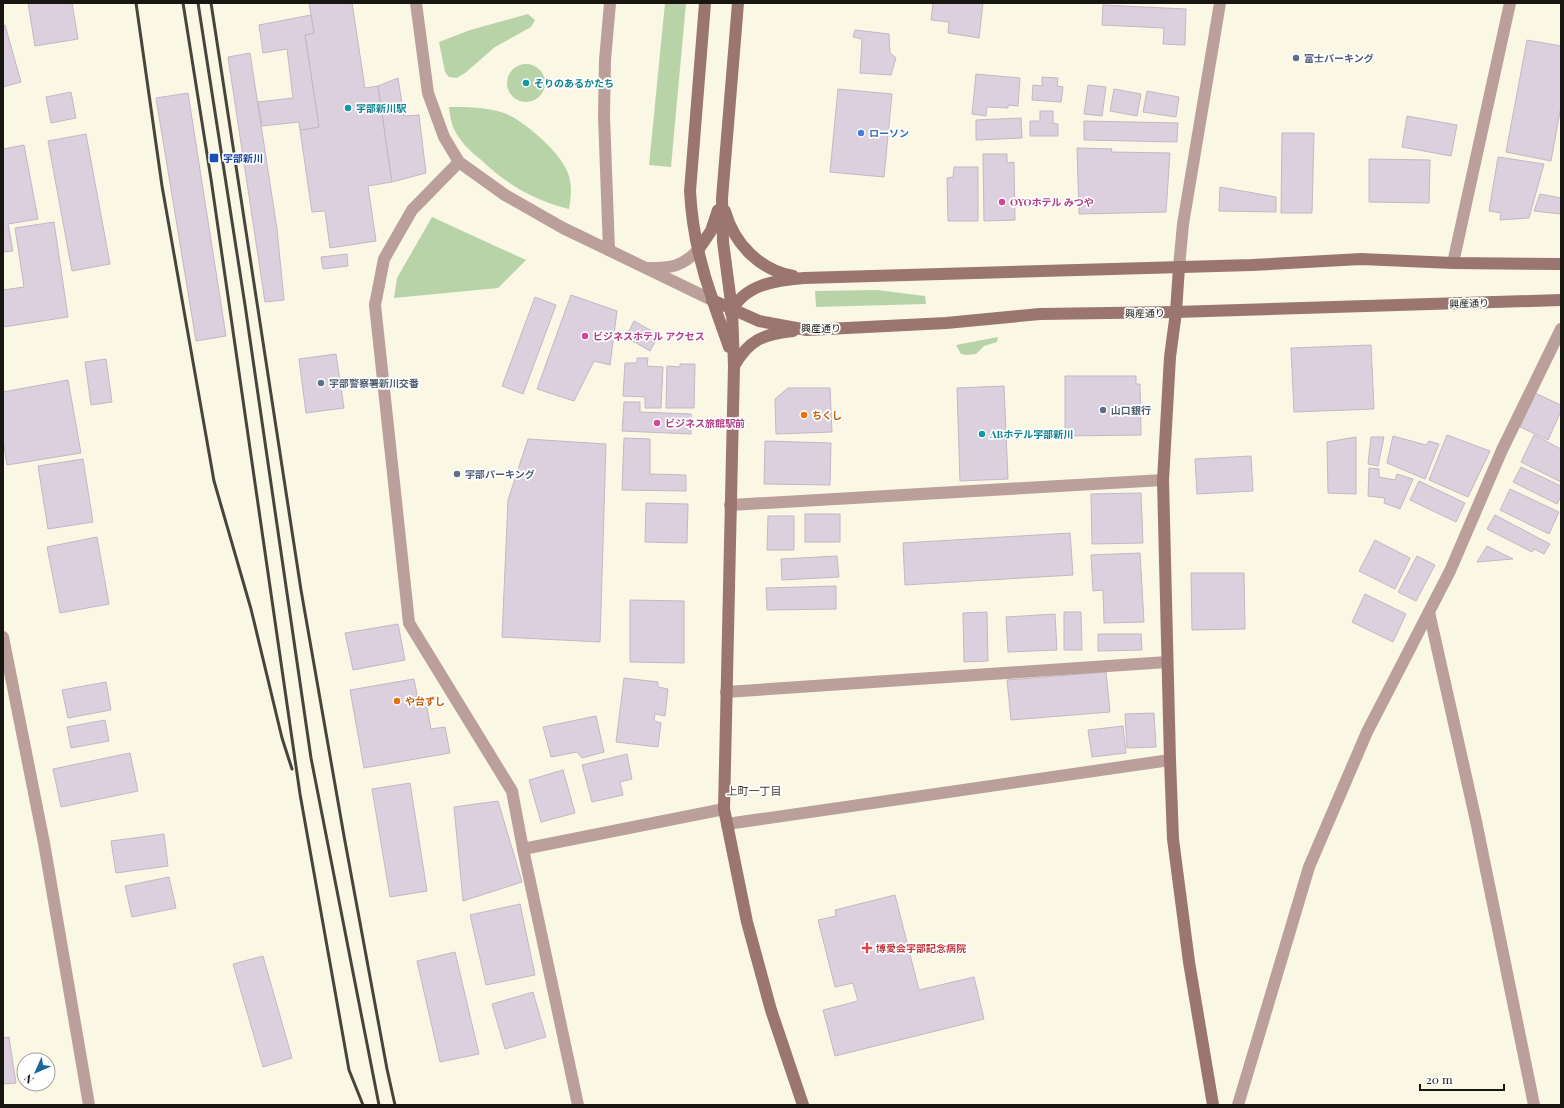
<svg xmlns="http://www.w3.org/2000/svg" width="1564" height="1108" font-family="'Playfair Display','Noto Sans JP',serif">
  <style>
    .green { fill: #b9d3a8 }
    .building { fill: #ddd0de; stroke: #c4b7c5 }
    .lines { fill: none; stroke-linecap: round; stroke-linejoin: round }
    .lane { stroke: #ba9f9b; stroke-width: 12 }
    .street { stroke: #ba9f9b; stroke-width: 12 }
    .secondary { stroke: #9b7570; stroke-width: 12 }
    .rail { stroke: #46453c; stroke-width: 3 }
    .service-dot { fill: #5c6f8a; stroke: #fff; stroke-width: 1.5 }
    .culture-dot { fill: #0f9aa8; stroke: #fff; stroke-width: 1.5 }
    .shop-dot { fill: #3f7fe0; stroke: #fff; stroke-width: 1.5 }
    .transit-dot { fill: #1a4fb4; stroke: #fff; stroke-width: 1.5 }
    .hotel-dot { fill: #d1479c; stroke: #fff; stroke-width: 1.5 }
    .food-dot { fill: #e8710a; stroke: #fff; stroke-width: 1.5 }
    .health-dot { fill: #e0444e; stroke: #fff; stroke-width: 1.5 }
    .labels { text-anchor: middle; stroke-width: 3.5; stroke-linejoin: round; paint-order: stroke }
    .service-label { font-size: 10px; font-weight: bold; fill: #4e5e75; stroke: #fff; text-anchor: start }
    .culture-label { font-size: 10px; font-weight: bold; fill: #0d838f; stroke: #fff; text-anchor: start }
    .shop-label { font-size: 10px; font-weight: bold; fill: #366cbe; stroke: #fff; text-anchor: start }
    .transit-label { font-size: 10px; font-weight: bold; fill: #164399; stroke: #fff; text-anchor: start }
    .hotel-label { font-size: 10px; font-weight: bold; fill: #b23c85; stroke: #fff; text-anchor: start }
    .street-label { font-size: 10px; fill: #171610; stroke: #fff }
    .food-label { font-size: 10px; font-weight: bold; fill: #c56008; stroke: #fff; text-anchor: start }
    .health-label { font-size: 10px; font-weight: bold; fill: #be3a42; stroke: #fff; text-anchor: start }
    .neighbourhood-label { font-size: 11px; fill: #3e3b2e; stroke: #fff }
  </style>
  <rect width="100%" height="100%" fill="#faf7e5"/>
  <g class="green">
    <path d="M665,3H686L671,167L649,165Z"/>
    <path d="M528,14L535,20L531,27L495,47L465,73L457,78L449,77L445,72L439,42L470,30Z"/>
    <circle cx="526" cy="83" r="19"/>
    <path d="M449,107C467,107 486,107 504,113C524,120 564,155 569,176C572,187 571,198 569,209C533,200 506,184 479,158C471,152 463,144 458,136C452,128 450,117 449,107Z"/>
    <path d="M432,217L526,260L498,288L394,298L397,278Z"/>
    <path d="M877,290L925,296L926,304L816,307L815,291Z"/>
    <path d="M998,337L997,342L984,346L976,354L966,355L961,354L956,345Z"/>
  </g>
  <g class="building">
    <path d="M28,3H72L78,39L35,46Z"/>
    <path d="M309,3H352L365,88L378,86L392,182L368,186L376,241L330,248L325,211L312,212L300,130L319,127L305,35L314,33Z"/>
    <path d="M933,3H983L979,38L948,33L949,22L931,20Z"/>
    <path d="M1103,5L1186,9L1185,45L1163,44L1164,28L1102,25Z"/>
    <path d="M311,15L314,33L305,35L319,127L300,130L299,122L262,126L258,102L293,98L287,49L263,53L259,25Z"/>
    <path d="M5,25L21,82L3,87V26Z"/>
    <path d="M855,30L889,34L890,53L896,58L891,75L860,73L862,39L853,37Z"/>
    <path d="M1527,40L1561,46V106L1551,161L1506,152Z"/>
    <path d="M250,53L277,229L284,300L265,302L228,57Z"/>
    <path d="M976,74L1020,78L1018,106L1008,105V108L987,107L986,116L972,114Z"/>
    <path d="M1042,77L1058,78L1057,86L1063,87L1061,102L1032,100L1033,85L1042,86Z"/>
    <path d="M398,78L404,116L419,115L426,173L392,182L378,86Z"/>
    <path d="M1088,85L1106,87L1102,116L1084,114Z"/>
    <path d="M838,89L892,94L884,177L830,172Z"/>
    <path d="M1114,89L1141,94L1137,116L1110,111Z"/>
    <path d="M1147,91L1179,97L1176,117L1143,112Z"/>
    <path d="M71,92L76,118L51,123L46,97Z"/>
    <path d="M188,93L226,336L196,341L156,98Z"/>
    <path d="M1040,111H1053V123L1058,124V136H1030V121H1040Z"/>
    <path d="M1407,116L1457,125L1451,156L1402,147Z"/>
    <path d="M1021,118L1022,138L976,140V120Z"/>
    <path d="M1084,121L1178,123L1177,142L1084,140Z"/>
    <path d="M1282,133H1314L1312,213H1281Z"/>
    <path d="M86,134L110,264L72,271L48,141Z"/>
    <path d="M24,145L38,219L8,224L13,251L3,252V149Z"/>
    <path d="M1077,148L1112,149L1111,152L1170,153L1166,212L1079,214Z"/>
    <path d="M983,154H1007V163L1014,162L1015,220L984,221Z"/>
    <path d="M1498,157L1544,164L1529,218L1500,220L1501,213L1489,211Z"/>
    <path d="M1369,159L1430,160L1429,203L1369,202Z"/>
    <path d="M954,167H978V221H948L947,178L953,177Z"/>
    <path d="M1220,187L1276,197V212L1219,211Z"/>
    <path d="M1540,194L1561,198V214L1534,211Z"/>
    <path d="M54,222L68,317L3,327V290L24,287L15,228Z"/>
    <path d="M347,254L348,266L323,269L321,257Z"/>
    <path d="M571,295L617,311L610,365L594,361L574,401L537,389Z"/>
    <path d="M535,297L556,305L523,394L502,386Z"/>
    <path d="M634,321L659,335L650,351L626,337Z"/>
    <path d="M1371,345L1374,409L1294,412L1291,348Z"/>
    <path d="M336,354L344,408L306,413L299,359Z"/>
    <path d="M637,358H648L647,366L663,367L661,408H645V397L623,396L625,363H637Z"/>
    <path d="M106,359L112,402L91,405L85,362Z"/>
    <path d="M680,364H695L694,408H666L667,366L680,367Z"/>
    <path d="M1065,376H1136V384H1140L1141,435L1065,436Z"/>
    <path d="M68,380L81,453L7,465L3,440V392Z"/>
    <path d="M1004,386L1008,479L960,481L957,388Z"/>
    <path d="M788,388H830L832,432L776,434L775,399Z"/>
    <path d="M1535,393L1561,405V411L1548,440L1520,427Z"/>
    <path d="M624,402H640V412L691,414V434L622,431Z"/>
    <path d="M1447,435L1490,451L1468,497L1429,480Z"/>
    <path d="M1534,435L1561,449V482L1521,462Z"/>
    <path d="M1393,436L1426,445L1429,441L1439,444L1425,479L1387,463Z"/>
    <path d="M1356,437V494L1328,493L1327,442Z"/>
    <path d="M1371,437H1384L1378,466L1368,464Z"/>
    <path d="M624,438L650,439V474L686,475V491L622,490Z"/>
    <path d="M528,439L606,444L600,642L502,637L508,500Z"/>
    <path d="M765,441L831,443L830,485L764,484Z"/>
    <path d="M1251,456L1253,491L1197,494L1195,459Z"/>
    <path d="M83,459L93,522L48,529L38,466Z"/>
    <path d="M1521,467L1561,486V496L1557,504L1513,482Z"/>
    <path d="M1369,468L1379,469V477L1395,480L1397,474L1413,479L1400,509L1384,503L1385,498L1368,496Z"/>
    <path d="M1419,481L1465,503L1456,522L1410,500Z"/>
    <path d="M1510,489L1559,512L1549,534L1500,510Z"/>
    <path d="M1141,493L1143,543L1092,544L1091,494Z"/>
    <path d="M646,503L688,504L687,543L645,542Z"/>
    <rect x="805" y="514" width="35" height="28"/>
    <path d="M1495,515L1550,544L1544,554L1534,549L1532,552L1487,529Z"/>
    <path d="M768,516H794V550H767Z"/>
    <path d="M1070,533L1073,575L905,585L903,543Z"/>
    <path d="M97,537L109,604L60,613L47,547Z"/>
    <path d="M1375,540L1410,558L1395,589L1359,571Z"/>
    <path d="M1487,546L1513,559L1477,562Z"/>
    <path d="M1140,553L1144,622L1104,623L1103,590L1093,591L1091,555Z"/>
    <path d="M837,556L839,577L782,580L781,559Z"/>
    <path d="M1417,556L1435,565L1416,601L1398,592Z"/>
    <path d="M1191,573H1244L1245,629L1192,630Z"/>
    <path d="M836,586V609L767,610L766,588Z"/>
    <path d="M1365,594L1406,614L1393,642L1352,622Z"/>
    <path d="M630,600L684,601V663L630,662Z"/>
    <path d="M987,612L988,661L964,662L963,613Z"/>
    <path d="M1064,612H1081L1082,650H1064Z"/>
    <path d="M1055,614L1057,650L1008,652L1006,617Z"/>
    <path d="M398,624L405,660L353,670L345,633Z"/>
    <path d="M1098,634H1141L1142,650L1098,651Z"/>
    <path d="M1106,672L1110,712L1011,720L1007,680Z"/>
    <path d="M624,678L658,682V687L668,689L665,716L655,714L654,721L661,723L658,747L616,742Z"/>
    <path d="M414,679L419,705L426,703L431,729L445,727L450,753L364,768L350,690Z"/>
    <path d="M106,682L111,710L68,718L62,690Z"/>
    <path d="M1154,713L1156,747L1127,748L1125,714Z"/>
    <path d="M596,716L604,752L582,758L577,752L551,757L543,727Z"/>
    <path d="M105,720L109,741L71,748L67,727Z"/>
    <path d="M1123,726L1126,753L1092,757L1088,730Z"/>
    <path d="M130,753L138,791L61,807L53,769Z"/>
    <path d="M627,754L632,779L620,782L623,795L592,802L582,765Z"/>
    <path d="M563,770L575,813L541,822L529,780Z"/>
    <path d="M410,783L427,891L390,897L372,789Z"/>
    <path d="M498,801L522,882L463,901L454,807Z"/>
    <path d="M164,834L168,866L116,873L111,841Z"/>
    <path d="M169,877L176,908L132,917L125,886Z"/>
    <path d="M895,895L919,990L974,977L984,1019L835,1056L823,1010L858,1001L853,983L835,987L818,920L836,916L835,910Z"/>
    <path d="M520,904L535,975L486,985L470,915Z"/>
    <path d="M455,952L479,1054L440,1062L417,961Z"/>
    <path d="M263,956L292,1058L263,1067L233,964Z"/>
    <path d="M533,992L546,1037L505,1049L492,1004Z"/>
    <path d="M9,1037L16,1083L3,1084V1038Z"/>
  </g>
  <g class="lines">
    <path class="lane" d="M609,250L604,116L605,60L610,3"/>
    <g class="street">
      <path d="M416,3L428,93L444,137L459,162L505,195L563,228L712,300"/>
      <path d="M459,162L412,210L384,259L375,305L409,623L512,791L523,849L578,1105"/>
      <path d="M1453,263L1510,3"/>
      <path d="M1179,267L1183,224L1220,3"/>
      <path d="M649,268C671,268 682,267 698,250"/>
      <path d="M730,505L1163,480"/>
      <path d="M1429,612L1476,821L1534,1105"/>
      <path d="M3,637L44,843L89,1105"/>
      <path d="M726,692L1167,662"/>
      <path d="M727,824L1170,760"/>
      <path d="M523,849L724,809"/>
      <path d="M1238,1105L1309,867L1367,732L1450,571L1502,450L1561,329"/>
    </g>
    <g class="secondary">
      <path d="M705,3L690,191C692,229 700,265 713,301C718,317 724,332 729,347"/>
      <path d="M738,3L722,198L723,242L732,310L734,366L724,809L747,922L771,1010L803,1105"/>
      <path d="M725,211C734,244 760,270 793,276"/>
      <path d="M698,250L711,231L718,210"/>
      <path d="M1179,267L1176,312L1170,357L1163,480L1170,760L1173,839L1189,962L1213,1105"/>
      <path d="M712,300L759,321L807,330L946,323L1040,314L1176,312L1561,300"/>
      <path d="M731,313C743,284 778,280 804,278L1252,265L1361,259L1453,263L1561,264"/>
      <path d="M734,366C749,340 763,334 793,331"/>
    </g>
    <g class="rail">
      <path d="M136,3L162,186L214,481L251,609L282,738L292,769"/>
      <path d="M183,3L211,179L300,794L349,1070L363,1105"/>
      <path d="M198,3L245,305L311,758L379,1105"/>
      <path d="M211,3L301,590L344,836L387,1069L395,1105"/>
    </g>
  </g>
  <g class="service-dot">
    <circle cx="1296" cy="58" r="4"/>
    <circle cx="321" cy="383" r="4"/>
    <circle cx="1103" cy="410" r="4"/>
    <circle cx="457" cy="474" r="4"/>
  </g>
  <g class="culture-dot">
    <circle cx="526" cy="83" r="4"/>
    <circle cx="348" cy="108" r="4"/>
    <circle cx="982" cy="434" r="4"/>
  </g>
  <circle class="shop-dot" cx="861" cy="133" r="4"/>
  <rect class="transit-dot" x="209" y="153" width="10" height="10" rx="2"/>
  <g class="hotel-dot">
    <circle cx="1002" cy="202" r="4"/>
    <circle cx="585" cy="336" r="4"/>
    <circle cx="657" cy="423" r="4"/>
  </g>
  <g class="food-dot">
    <circle cx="804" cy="415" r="4"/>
    <circle cx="397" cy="701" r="4"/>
  </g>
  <path class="health-dot" d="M865 942h4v4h4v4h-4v4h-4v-4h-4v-4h4z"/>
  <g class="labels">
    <g class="service-label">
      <text x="1304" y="62">富士パーキング</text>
      <text x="329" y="387">宇部警察署新川交番</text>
      <text x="1111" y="414">山口銀行</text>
      <text x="465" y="478">宇部パーキング</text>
    </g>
    <g class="culture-label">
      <text x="534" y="87">そりのあるかたち</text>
      <text x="356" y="112">宇部新川駅</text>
      <text x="990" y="438">ABホテル宇部新川</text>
    </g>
    <g class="shop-label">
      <text x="869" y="137">ローソン</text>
    </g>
    <g class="transit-label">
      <text x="223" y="162">宇部新川</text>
    </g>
    <g class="hotel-label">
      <text x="1010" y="206">OYOホテル みつや</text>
      <text x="593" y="340">ビジネスホテル アクセス</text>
      <text x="665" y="427">ビジネス旅館駅前</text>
    </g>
    <g class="street-label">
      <text transform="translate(1469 303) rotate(-2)" y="4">興産通り</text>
      <text transform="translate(1145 313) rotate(-1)" y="4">興産通り</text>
      <text x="821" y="332">興産通り</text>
    </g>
    <g class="food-label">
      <text x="812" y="419">ちくし</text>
      <text x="405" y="705">や台ずし</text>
    </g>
    <g class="health-label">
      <text x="876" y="952">博愛会宇部記念病院</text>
    </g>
    <g class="neighbourhood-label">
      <text x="754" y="795">上町一丁目</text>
    </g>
  </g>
  <rect width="1564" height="1108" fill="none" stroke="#171610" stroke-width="8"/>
  <g transform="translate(36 1072) rotate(225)"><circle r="19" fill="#ffffff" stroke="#a2a29f"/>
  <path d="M0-3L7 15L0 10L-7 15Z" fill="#1e679b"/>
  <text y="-6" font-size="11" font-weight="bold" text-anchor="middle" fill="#171610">N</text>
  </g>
  <path d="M1420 1084v6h84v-6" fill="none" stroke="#171610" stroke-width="2"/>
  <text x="1426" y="1084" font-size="12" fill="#171610" stroke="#ffffff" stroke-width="3" paint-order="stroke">20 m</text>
</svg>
